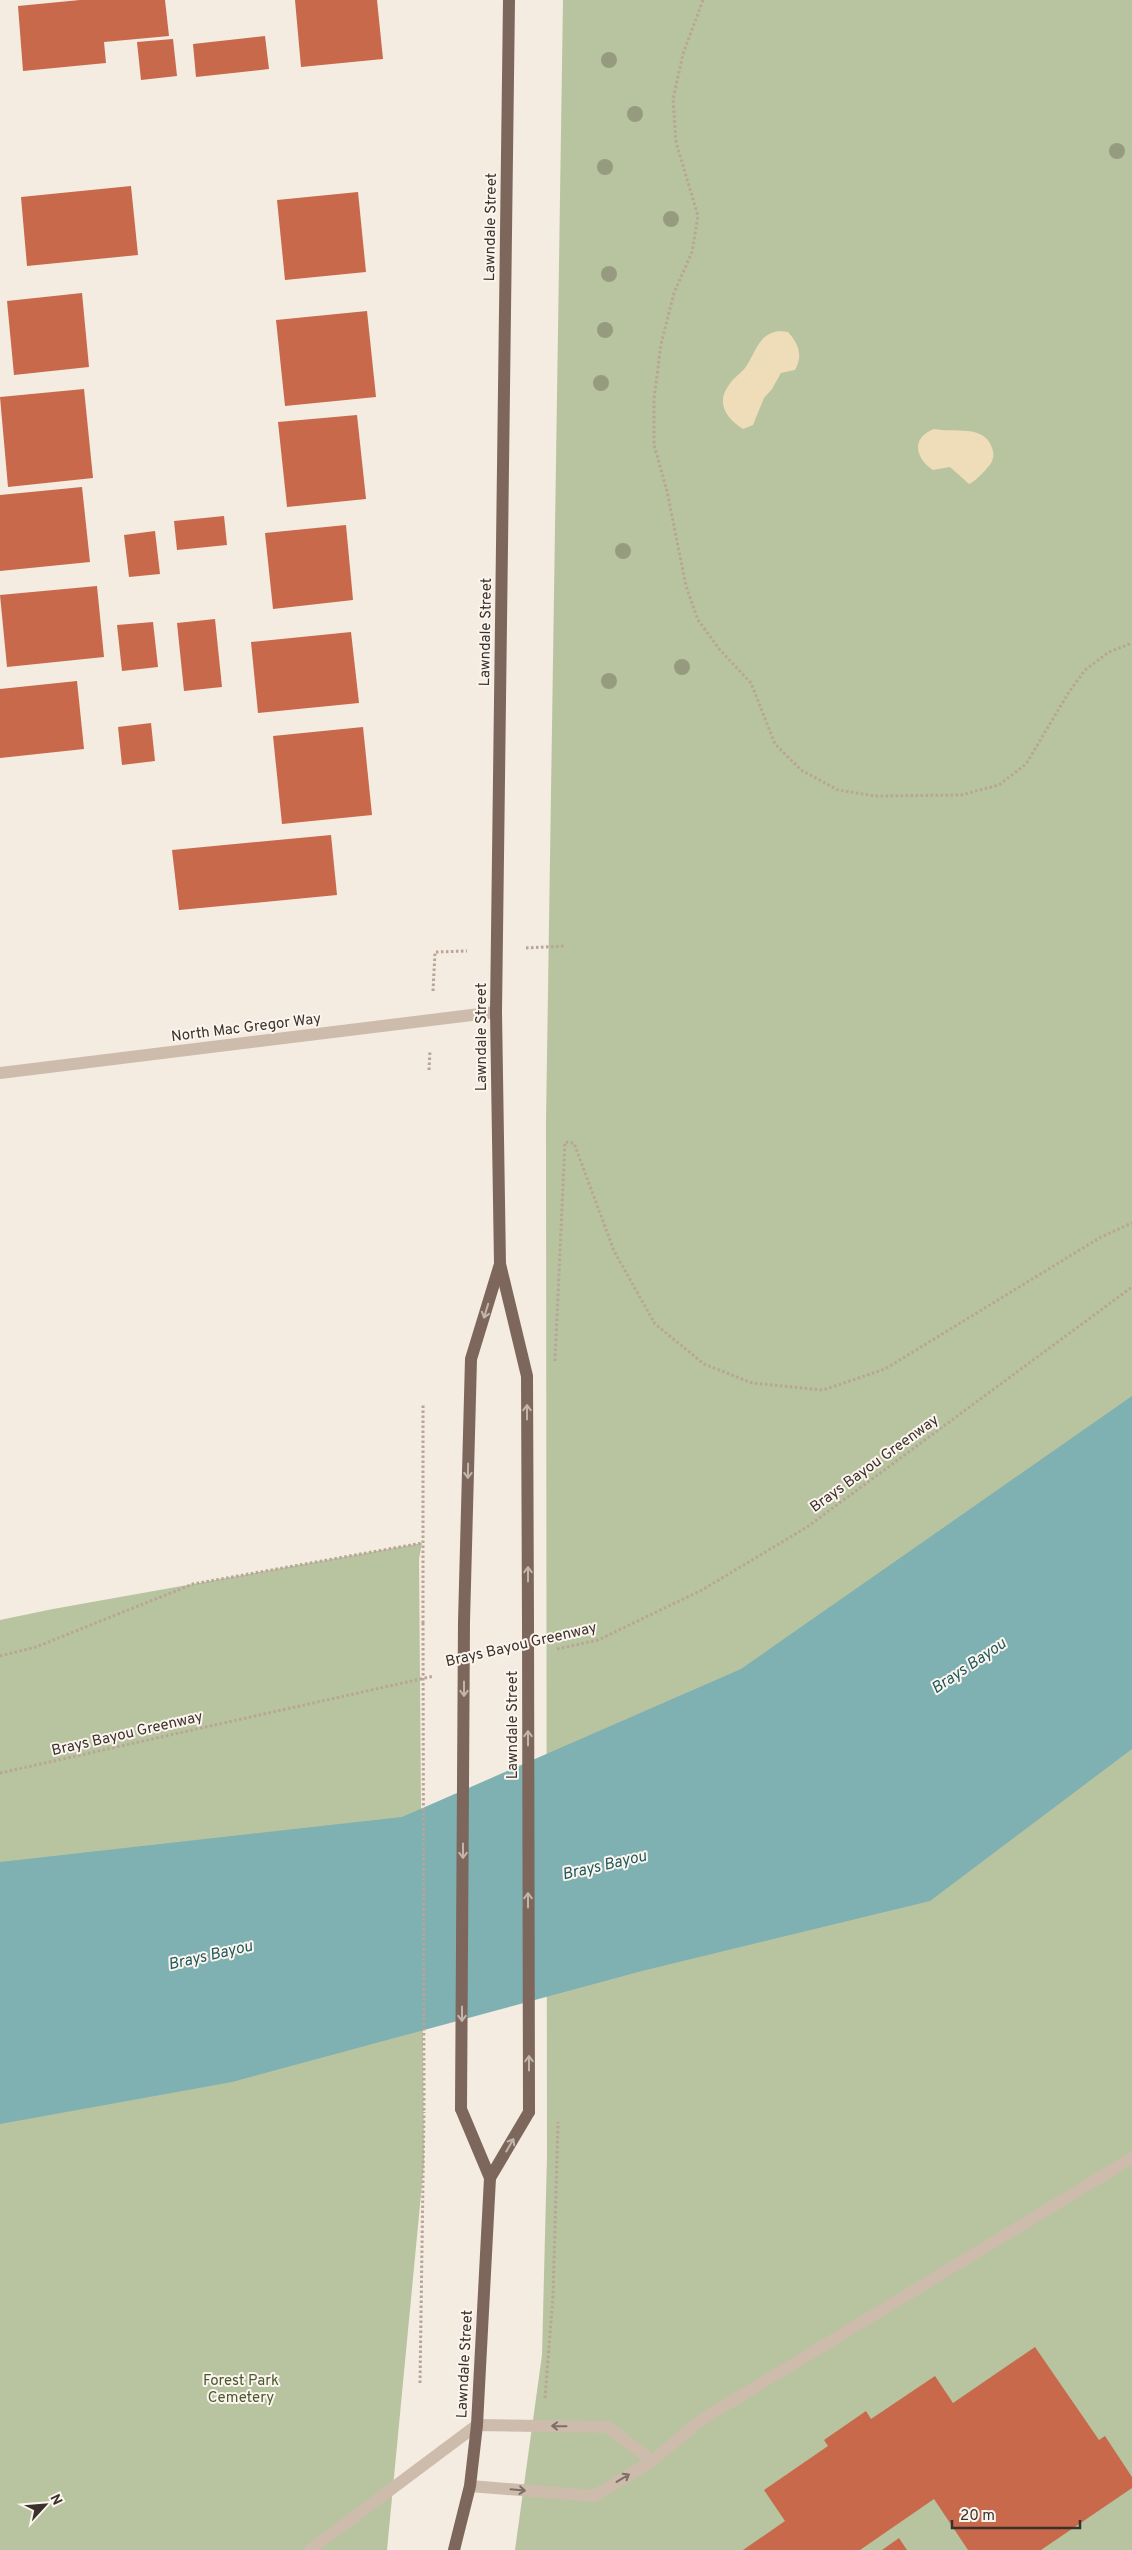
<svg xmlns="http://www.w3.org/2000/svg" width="1132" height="2550" font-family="Overpass,sans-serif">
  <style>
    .green { fill: #b8c4a0 }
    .sand { fill: #efdcb8 }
    .water { fill: #7fb0b2 }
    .building { fill: #c8694b }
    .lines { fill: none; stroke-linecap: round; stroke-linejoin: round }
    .path { stroke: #b9a596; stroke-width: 3; stroke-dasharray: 2.5 2.5; stroke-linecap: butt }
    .minor { stroke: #cdbbac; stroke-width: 12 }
    .major { stroke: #7d675c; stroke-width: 12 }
    .path-bridge { stroke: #b9a596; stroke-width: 3; stroke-dasharray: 2.5 2.5; stroke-linecap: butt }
    .major-bridge { stroke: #7d675c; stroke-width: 12 }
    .tree { fill: #969b7f }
    .oneway { stroke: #c2b5ac }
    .oneway2 { stroke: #7d6f65 }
    .labels { text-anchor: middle; stroke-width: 4; stroke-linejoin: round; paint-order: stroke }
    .street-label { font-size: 15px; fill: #3b302b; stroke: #fbf5ee }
    .park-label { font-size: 15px; fill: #4a5a2e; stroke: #fbf5ee }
    .water-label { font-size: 16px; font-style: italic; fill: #1f5a5e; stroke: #fbf5ee }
  </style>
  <rect width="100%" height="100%" fill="#f4ebe1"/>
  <g class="green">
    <path d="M563,0H1132V2550H515L542,2355L547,2156L546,1123Z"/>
    <path d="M422,1543L419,1559L424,2163L387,2550H0V1620L53,1609Z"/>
  </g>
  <g class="sand">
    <path d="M780,331L788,332C799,344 803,356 795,370L781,373L772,389L764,398L753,425L743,429C727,419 715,403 729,385C733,378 740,374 745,368C756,353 758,333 780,331Z"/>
    <path d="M934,429C953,433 985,424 992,448C994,453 994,458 991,463C987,469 975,482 969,484L950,467L933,470C916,459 910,438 934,429Z"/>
  </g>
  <path class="water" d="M1132,1396V1749L930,1901L642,1971L232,2082L0,2124V1862L402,1817L741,1669Z"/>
  <g class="building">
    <path d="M80,0H165L169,36L104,42L106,63L23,71L18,6Z"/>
    <path d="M295,0H377L383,59L301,67Z"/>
    <path d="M265,36L269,69L196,77L193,44Z"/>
    <path d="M173,39L177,76L141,80L137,42Z"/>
    <path d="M131,186L138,255L27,266L21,197Z"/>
    <path d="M358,192L366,272L285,280L277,200Z"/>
    <path d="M82,293L89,367L14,375L7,301Z"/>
    <path d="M367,311L376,397L285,406L276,320Z"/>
    <path d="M84,389L93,478L8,487L0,397Z"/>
    <path d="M357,415L366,499L287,507L278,422Z"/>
    <path d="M82,487L90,562L0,571V495Z"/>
    <path d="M224,516L227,545L177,550L174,521Z"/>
    <path d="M346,525L353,600L273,609L265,533Z"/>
    <path d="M155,531L160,574L129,577L124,535Z"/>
    <path d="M97,586L104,657L7,667L0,595Z"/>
    <path d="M215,619L222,687L184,691L177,623Z"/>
    <path d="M153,622L158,667L122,671L117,625Z"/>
    <path d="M351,632L359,703L258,713L251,642Z"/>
    <path d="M77,681L84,749L0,758V689Z"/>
    <path d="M151,723L155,761L122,765L118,727Z"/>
    <path d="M363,727L372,815L282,824L273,736Z"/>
    <path d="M331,835L337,895L179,910L172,850Z"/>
    <path d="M1035,2347L1099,2440L1105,2436L1132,2477V2488L1041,2550H968L934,2499L860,2550H743L785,2521L764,2490L828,2446L824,2440L866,2411L871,2419L935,2376L953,2403Z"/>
    <path d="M899,2538L907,2550H882Z"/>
  </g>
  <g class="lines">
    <g class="path">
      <path d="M703,0L683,54L673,99L676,142L698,216L692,252L674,293L661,344L654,399V445L667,491L686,586L698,620L720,650L751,683L775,744L801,770L838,790L875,796L961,795L999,785L1026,764L1069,692L1085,670L1109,652L1132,643"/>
      <path d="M526,948L565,946"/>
      <path d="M433,991L435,952L467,951"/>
      <path d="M429,1070L430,1050"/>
      <path d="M555,1361L565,1142L574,1143L614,1251L655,1324L704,1364L752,1383L823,1390L885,1369L1101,1237L1132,1223"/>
      <path d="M423,1623V1403"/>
      <path d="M557,1649L598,1640L702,1590L807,1527L1132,1287"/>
      <path d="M0,1656L36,1647L193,1584L422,1543"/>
      <path d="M0,1773L434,1676"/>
      <path d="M420,2383L424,2112"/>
      <path d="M545,2398L553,2296L558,2122"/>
    </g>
    <g class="minor">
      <path d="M0,1073L496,1012"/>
      <path d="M470,2486L594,2496L652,2461L701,2420L1132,2158"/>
      <path d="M310,2550L477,2425L608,2427L652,2461"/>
    </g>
    <g class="major">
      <path d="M509,0L496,1012L500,1264L527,1376L528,1623"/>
      <path d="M464,1622L471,1359L500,1264"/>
      <path d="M490,2178L529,2112"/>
      <path d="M454,2550L470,2486L477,2425L490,2178L461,2109"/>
    </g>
    <path class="path-bridge" d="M423,1623L424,2112"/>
    <g class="major-bridge">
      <path d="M528,1623L529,2112"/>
      <path d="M461,2109L464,1622"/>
    </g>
  </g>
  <g class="tree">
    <circle cx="609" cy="60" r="8"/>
    <circle cx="635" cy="114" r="8"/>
    <circle cx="1117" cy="151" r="8"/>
    <circle cx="605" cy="167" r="8"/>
    <circle cx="671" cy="219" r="8"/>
    <circle cx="609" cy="274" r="8"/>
    <circle cx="605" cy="330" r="8"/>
    <circle cx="601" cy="383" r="8"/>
    <circle cx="623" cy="551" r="8"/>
    <circle cx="682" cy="667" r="8"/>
    <circle cx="609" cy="681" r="8"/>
  </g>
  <defs><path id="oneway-shaft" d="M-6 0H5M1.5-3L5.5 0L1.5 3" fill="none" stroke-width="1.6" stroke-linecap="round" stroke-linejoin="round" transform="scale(1.25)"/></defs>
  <g class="oneway">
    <use href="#oneway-shaft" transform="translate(486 1311) rotate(107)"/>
    <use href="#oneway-shaft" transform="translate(527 1412) rotate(-90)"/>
    <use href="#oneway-shaft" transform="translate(468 1471) rotate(91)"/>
    <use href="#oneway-shaft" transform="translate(528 1574) rotate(-90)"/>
    <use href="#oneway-shaft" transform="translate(464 1689) rotate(90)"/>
    <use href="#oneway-shaft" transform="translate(528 1738) rotate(-90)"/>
    <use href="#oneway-shaft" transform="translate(463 1851) rotate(90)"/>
    <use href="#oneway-shaft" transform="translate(528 1900) rotate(-90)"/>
    <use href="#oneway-shaft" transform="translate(462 2014) rotate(90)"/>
    <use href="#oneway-shaft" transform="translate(529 2063) rotate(-90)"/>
    <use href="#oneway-shaft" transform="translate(510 2145) rotate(-60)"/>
  </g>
  <g class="oneway2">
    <use href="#oneway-shaft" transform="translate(559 2426) rotate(-179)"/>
    <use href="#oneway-shaft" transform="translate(623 2478) rotate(-31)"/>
    <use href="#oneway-shaft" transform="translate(518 2490) rotate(5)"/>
  </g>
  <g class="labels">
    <g class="street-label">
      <text transform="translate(490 227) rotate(-89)" y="5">Lawndale Street</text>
      <text transform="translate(485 632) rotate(-89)" y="5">Lawndale Street</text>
      <text transform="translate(246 1027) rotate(-7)" y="5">North Mac Gregor Way</text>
      <text transform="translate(481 1037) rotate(-90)" y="5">Lawndale Street</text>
      <text transform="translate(874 1463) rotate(-36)" y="5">Brays Bayou Greenway</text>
      <text transform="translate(521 1644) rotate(-13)" y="5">Brays Bayou Greenway</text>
      <text transform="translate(512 1725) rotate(-90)" y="5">Lawndale Street</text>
      <text transform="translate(127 1733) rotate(-13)" y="5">Brays Bayou Greenway</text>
      <text transform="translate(464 2364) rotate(-87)" y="5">Lawndale Street</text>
    </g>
    <g class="park-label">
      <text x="241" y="2385">Forest Park<tspan x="241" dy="17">Cemetery</tspan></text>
    </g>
    <g class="water-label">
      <text transform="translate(968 1665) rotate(-34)" y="6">Brays Bayou</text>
      <text transform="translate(604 1864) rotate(-13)" y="6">Brays Bayou</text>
      <text transform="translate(210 1954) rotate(-13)" y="6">Brays Bayou</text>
    </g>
  </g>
  <g transform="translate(45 2505) rotate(64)" stroke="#fbf5ee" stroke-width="4" paint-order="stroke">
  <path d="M0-4L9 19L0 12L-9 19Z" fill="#3b302b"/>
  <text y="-8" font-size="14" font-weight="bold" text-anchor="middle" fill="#3b302b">N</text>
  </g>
  <path d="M952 2520v8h128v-8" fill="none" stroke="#3b302b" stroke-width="2.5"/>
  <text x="960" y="2520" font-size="15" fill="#3b302b" stroke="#fbf5ee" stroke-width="4" paint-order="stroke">20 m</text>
</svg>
